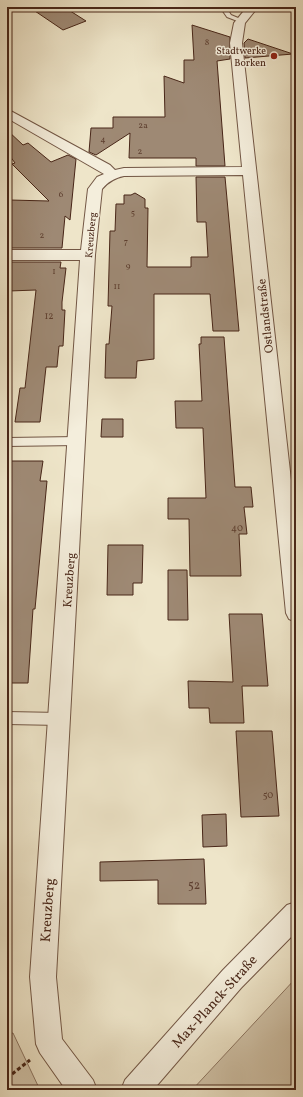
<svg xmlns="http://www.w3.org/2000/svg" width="303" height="1097" viewBox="0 0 303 1097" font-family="Vollkorn,serif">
<rect width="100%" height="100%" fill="#eee5c9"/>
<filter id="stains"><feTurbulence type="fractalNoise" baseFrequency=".005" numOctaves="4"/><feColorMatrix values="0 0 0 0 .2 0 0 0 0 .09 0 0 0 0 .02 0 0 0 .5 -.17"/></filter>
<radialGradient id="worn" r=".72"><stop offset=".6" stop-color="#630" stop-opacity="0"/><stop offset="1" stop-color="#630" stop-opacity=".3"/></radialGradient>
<!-- green -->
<g fill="#d2c5ab" stroke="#8d7662">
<path d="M296 978V1090H192Z"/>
<path d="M13 1033 40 1090H7V1034Z"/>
</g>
<!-- building -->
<g fill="#9e8974" stroke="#482618">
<path d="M29 7H64L86 21 63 30Z"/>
<path d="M192 25 230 37V59L217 61 225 166H196V158H129L130 133 96 155 89 152 91 128H113V117H165L164 76 184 83V60H194Z"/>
<path d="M248 39 293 54 245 58 244 43Z"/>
<path d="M7 130 23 145 28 143 51 162 68 155 76 159 70 220 65 216 62 248H7V209L10 200 49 201 12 164 15 163 7 152Z"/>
<path d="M196 177H225L239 331H213L210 294H154V359L137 361 136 378H105L106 344H109L112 306H108L110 231H115L116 204H124V195H131L135 193 145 199V208H148L147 267H191V257H208L206 222H197Z"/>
<path d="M7 262H61L60 268H66L62 302V310H65L63 346H59L57 367H46L40 422H15L20 388H25L36 290 9 291Z"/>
<path d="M201 337H224L235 487H251L253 507H244L247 534H239L241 576H190L189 519H168V498H206L203 428H176L175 401H202L199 344H201Z"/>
<path d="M102 419H123V437H101Z"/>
<path d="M11 461H43L40 481H47L35 609H33L28 683H7V494Z"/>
<path d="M108 545H143L142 583H133V595H107Z"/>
<path d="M168 570H187L188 620H168Z"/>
<path d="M229 614H262L268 686H242L244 723H210L209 708H189L188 681 233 682Z"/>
<path d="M236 731H272L279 816 241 817Z"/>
<path d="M226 814 227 846 203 847 202 815Z"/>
<path d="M204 859 206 904H158V880L100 881V862Z"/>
</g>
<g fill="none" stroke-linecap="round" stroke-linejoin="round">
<!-- service casing -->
<g stroke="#725644" stroke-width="2">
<g id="service">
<path d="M220 7H226L231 15 243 20 240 22 227 17Z"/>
<path d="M78 437 83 441 78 445 7 446V438Z"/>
<path d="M7 712 60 713 64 715 66 719 64 723 60 725 7 724Z"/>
</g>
</g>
<!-- minor casing -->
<g stroke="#725644" stroke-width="2">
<g id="minor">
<path d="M247 7H258L245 23 242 43 296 525V622L289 619 286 613 243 175 124 176C114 178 108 182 102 189L95 255 56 977 62 1039 93 1080 97 1090H66L40 1053 36 1044 30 977 80 260H7V250H81L88 189 97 177 104 174 7 118V109L110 165 115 170 124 168 242 167 230 43 234 23Z"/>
<path d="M296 902V932L241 988 153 1090H121L125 1080 223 970 287 905Z"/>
</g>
</g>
<!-- path -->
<path stroke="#482618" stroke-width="3" stroke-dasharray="4 2.5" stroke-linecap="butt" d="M7 1078 30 1060"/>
<!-- service -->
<use href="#service" fill="#f4eedc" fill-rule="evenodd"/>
<!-- minor -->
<use href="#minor" fill="#f4eedc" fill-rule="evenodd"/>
</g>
<!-- markers -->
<circle fill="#8f2418" stroke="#f4eedc" stroke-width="1.5" cx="274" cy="56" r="4"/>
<g text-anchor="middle" stroke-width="3" stroke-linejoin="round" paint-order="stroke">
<!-- far-number labels -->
<g font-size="9" fill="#5e3f2f">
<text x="207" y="45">8</text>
<text x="143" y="128">2a</text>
<text x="103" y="142">4</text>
<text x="140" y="154">2</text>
<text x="61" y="197">6</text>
<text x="133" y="215">5</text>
<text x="42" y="238">2</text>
<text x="126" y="244">7</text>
<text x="128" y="269">9</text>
<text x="54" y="274">1</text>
<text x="117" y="289">11</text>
</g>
<!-- far-poi labels -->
<g font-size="10" fill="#482618" stroke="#f4eedc" text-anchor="end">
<text x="266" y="54">Stadtwerke<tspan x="266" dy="12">Borken</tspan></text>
</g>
<!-- far-street labels -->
<g font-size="10" fill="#482618" stroke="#f4eedc">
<text transform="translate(90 235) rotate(-85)" y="4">Kreuzberg</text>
</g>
<!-- number labels -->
<g font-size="10" fill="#5e3f2f">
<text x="49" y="319">12</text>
<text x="237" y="531">40</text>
<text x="268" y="798">50</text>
</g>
<!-- street labels -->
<g font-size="12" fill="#482618" stroke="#f4eedc">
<text transform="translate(265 316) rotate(-96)" y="4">Ostlandstraße</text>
<text transform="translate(69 580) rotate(-86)" y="4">Kreuzberg</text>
</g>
<!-- near-number labels -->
<g font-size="12" fill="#5e3f2f">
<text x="194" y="889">52</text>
</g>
<!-- near-street labels -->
<g font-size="14" fill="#482618" stroke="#f4eedc">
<text transform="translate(47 910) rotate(-86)" y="5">Kreuzberg</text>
<text transform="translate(214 1001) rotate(-48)" y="5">Max-Planck-Straße</text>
</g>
</g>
<!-- margin -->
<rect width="303" height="1097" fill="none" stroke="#eee5c9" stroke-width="24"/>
<rect x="8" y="8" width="287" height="1081" fill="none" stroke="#482618" stroke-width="2"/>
<rect x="12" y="12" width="279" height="1073" fill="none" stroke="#482618"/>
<rect width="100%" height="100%" filter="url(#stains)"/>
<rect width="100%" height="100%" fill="url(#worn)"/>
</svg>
